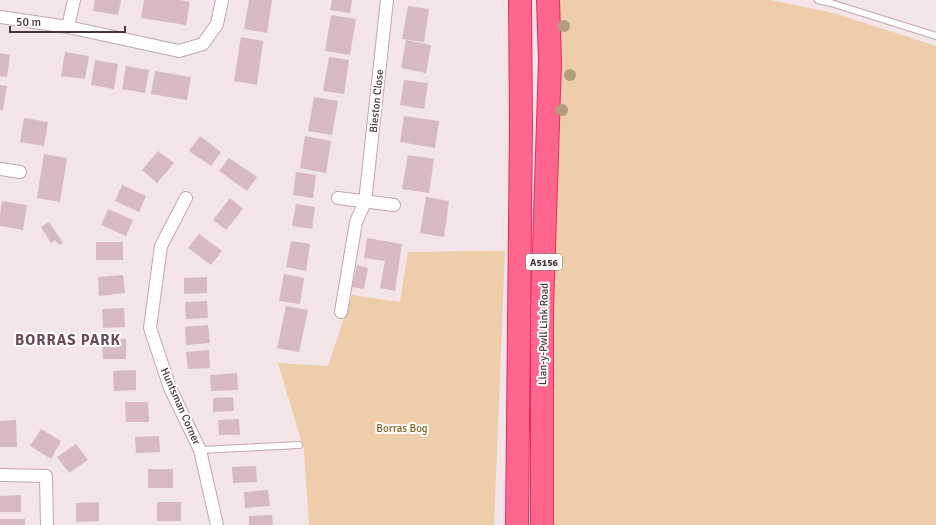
<svg xmlns="http://www.w3.org/2000/svg" width="936" height="525" viewBox="0 0 936 525" font-family="Signika,sans-serif">
<rect width="100%" height="100%" fill="#f4e5e9"/>
<!-- green -->
<g fill="#edcdaa">
<path d="M553 0H771L837 14 936 46V525H549Z"/>
<path d="M505 251 494 525H309L304 450 278 363 328 366 352 295 400 302 408 252Z"/>
</g>
<!-- building -->
<g fill="#d7bac3">
<path d="M95 0H121L118 15 93 11Z"/>
<path d="M144 0H180L190 2 186 25 141 18Z"/>
<path d="M249 0H272L267 33 244 29Z"/>
<path d="M332 0H352L350 13 330 10Z"/>
<path d="M408 6 429 9 424 42 402 39Z"/>
<path d="M331 15 356 19 350 55 325 51Z"/>
<path d="M241 37 263 41 257 85 234 81Z"/>
<path d="M406 40 431 45 426 73 401 68Z"/>
<path d="M65 52 89 56 85 79 61 76Z"/>
<path d="M0 53 10 55 7 77 0 76Z"/>
<path d="M329 57 349 60 344 94 323 91Z"/>
<path d="M95 60 118 64 114 89 91 85Z"/>
<path d="M126 66 149 70 145 93 122 89Z"/>
<path d="M155 71 191 77 187 100 151 94Z"/>
<path d="M404 80 428 83 424 109 400 105Z"/>
<path d="M0 85 7 86 3 110H0Z"/>
<path d="M314 97 338 101 332 135 308 131Z"/>
<path d="M404 116 439 121 435 148 400 142Z"/>
<path d="M24 118 48 122 44 146 20 142Z"/>
<path d="M200 136 221 152 211 166 189 151Z"/>
<path d="M305 136 331 141 326 173 300 168Z"/>
<path d="M158 151 174 163 157 183 142 170Z"/>
<path d="M44 154 67 158 60 202 37 198Z"/>
<path d="M408 155 434 159 429 193 402 189Z"/>
<path d="M229 158 257 177 247 191 219 171Z"/>
<path d="M296 172 316 175 313 198 293 195Z"/>
<path d="M122 185 146 196 139 212 115 201Z"/>
<path d="M426 197 449 201 444 237 420 233Z"/>
<path d="M230 198 243 209 226 230 213 220Z"/>
<path d="M2 201 27 205 23 230 0 226V214Z"/>
<path d="M296 204 315 207 312 229 292 226Z"/>
<path d="M108 209 133 220 126 236 101 225Z"/>
<path d="M49 222 63 243 59 245 55 240 51 243 41 227Z"/>
<path d="M199 234 222 251 211 265 188 248Z"/>
<path d="M367 238 402 244 395 291 380 288 385 261 364 258Z"/>
<path d="M291 241 310 244 306 271 286 267Z"/>
<rect x="96" y="242" width="27" height="18"/>
<path d="M357 265 368 268 364 289 352 287Z"/>
<path d="M284 274 304 278 300 304 279 301Z"/>
<path d="M123 275 125 293 99 296 98 277Z"/>
<path d="M207 277V293L184 294V278Z"/>
<path d="M207 301 208 318 186 319 185 302Z"/>
<path d="M286 306 308 310 299 352 277 348Z"/>
<path d="M124 308 125 327 103 328 102 309Z"/>
<path d="M208 325 210 343 186 345 185 327Z"/>
<path d="M102 339H126V359H103Z"/>
<path d="M209 350 210 368 188 369 186 352Z"/>
<path d="M136 370V390L114 391 113 371Z"/>
<path d="M237 373 238 390 211 391 210 375Z"/>
<path d="M233 397 234 411 213 412V398Z"/>
<path d="M125 402H148L149 422H126Z"/>
<path d="M239 419 240 435H219L218 420Z"/>
<path d="M16 420 17 447H0V421Z"/>
<path d="M41 429 61 441 51 459 30 446Z"/>
<path d="M159 436 160 452 136 453 135 437Z"/>
<path d="M76 444 88 460 69 473 57 457Z"/>
<path d="M256 466 257 482 233 483 232 467Z"/>
<rect x="148" y="469" width="25" height="19"/>
<path d="M268 490 270 506 245 508 244 492Z"/>
<path d="M21 495V512H0V496Z"/>
<path d="M99 502V521L76 522V503Z"/>
<rect x="157" y="502" width="24" height="19"/>
<path d="M272 515 273 525H249V516Z"/>
<rect x="0" y="519" width="25" height="6"/>
</g>
<g fill="none" stroke-linecap="round" stroke-linejoin="round">
<!-- lane casing -->
<g stroke="#c1a7ae" stroke-width="8">
<g id="lane">
<path d="M818 0 831 3 936 36"/>
<path d="M200 450 299 445"/>
</g>
</g>
<!-- street casing -->
<g stroke="#c1a7ae" stroke-width="14">
<g id="street">
<path d="M0 17 68 27 179 51 203 44 217 24 222 0"/>
<path d="M68 27 74 0"/>
<path d="M0 169 20 172"/>
<path d="M186 198 161 246 150 328 170 388 200 450 217 525"/>
<path d="M338 198 394 205"/>
<path d="M341 312 356 222 365 202 387 0"/>
<path d="M0 475 46 476 47 525"/>
</g>
</g>
<!-- highway casing -->
<g stroke="#ec2862" stroke-width="24">
<g id="highway">
<path d="M517 525 521 123 520 0"/>
<path d="M542 525V309L550 61 548 0"/>
</g>
</g>
<!-- lane -->
<use href="#lane" stroke="#fff" stroke-width="6"/>
<!-- street -->
<use href="#street" stroke="#fff" stroke-width="12"/>
<!-- highway -->
<use href="#highway" stroke="#ff668e" stroke-width="22"/>
</g>
<!-- trees -->
<g fill="#b49d7c">
<circle cx="564" cy="26" r="6"/>
<circle cx="570" cy="75" r="6"/>
<circle cx="562" cy="110" r="6"/>
</g>
<g text-anchor="middle" stroke-width="4" stroke-linejoin="round" paint-order="stroke">
<!-- shield labels -->
<rect fill="#fff" stroke="#7e7175" stroke-width="1" x="526" y="254" width="36" height="16" rx="3"/>
<g font-size="10" font-weight="bold" fill="#47343a">
<text x="544" y="266">A5156</text>
</g>
<!-- street labels -->
<g font-size="11" fill="#47343a" stroke="#fff">
<text transform="translate(376 101) rotate(-84)" y="4">Bieston Close</text>
<text transform="translate(543 334) rotate(-89)" y="4">Llan-y-Pwll Link Road</text>
<text transform="translate(181 406) rotate(66)" y="4">Huntsman Corner</text>
</g>
<!-- park labels -->
<g font-size="11" fill="#7f6222" stroke="#fff">
<text x="402" y="432">Borras Bog</text>
</g>
<!-- district labels -->
<g font-size="15" font-weight="bold" letter-spacing="1" fill="#6b4a55" stroke="#fff">
<text x="68" y="345">BORRAS PARK</text>
</g>
</g>
<!-- scale -->
<path d="M10 26v6h115v-6" fill="none" stroke="#47343a" stroke-width="2"/>
<text x="16" y="26" font-size="12" fill="#47343a" stroke="#ffffff" stroke-width="3" paint-order="stroke">50 m</text>
</svg>
